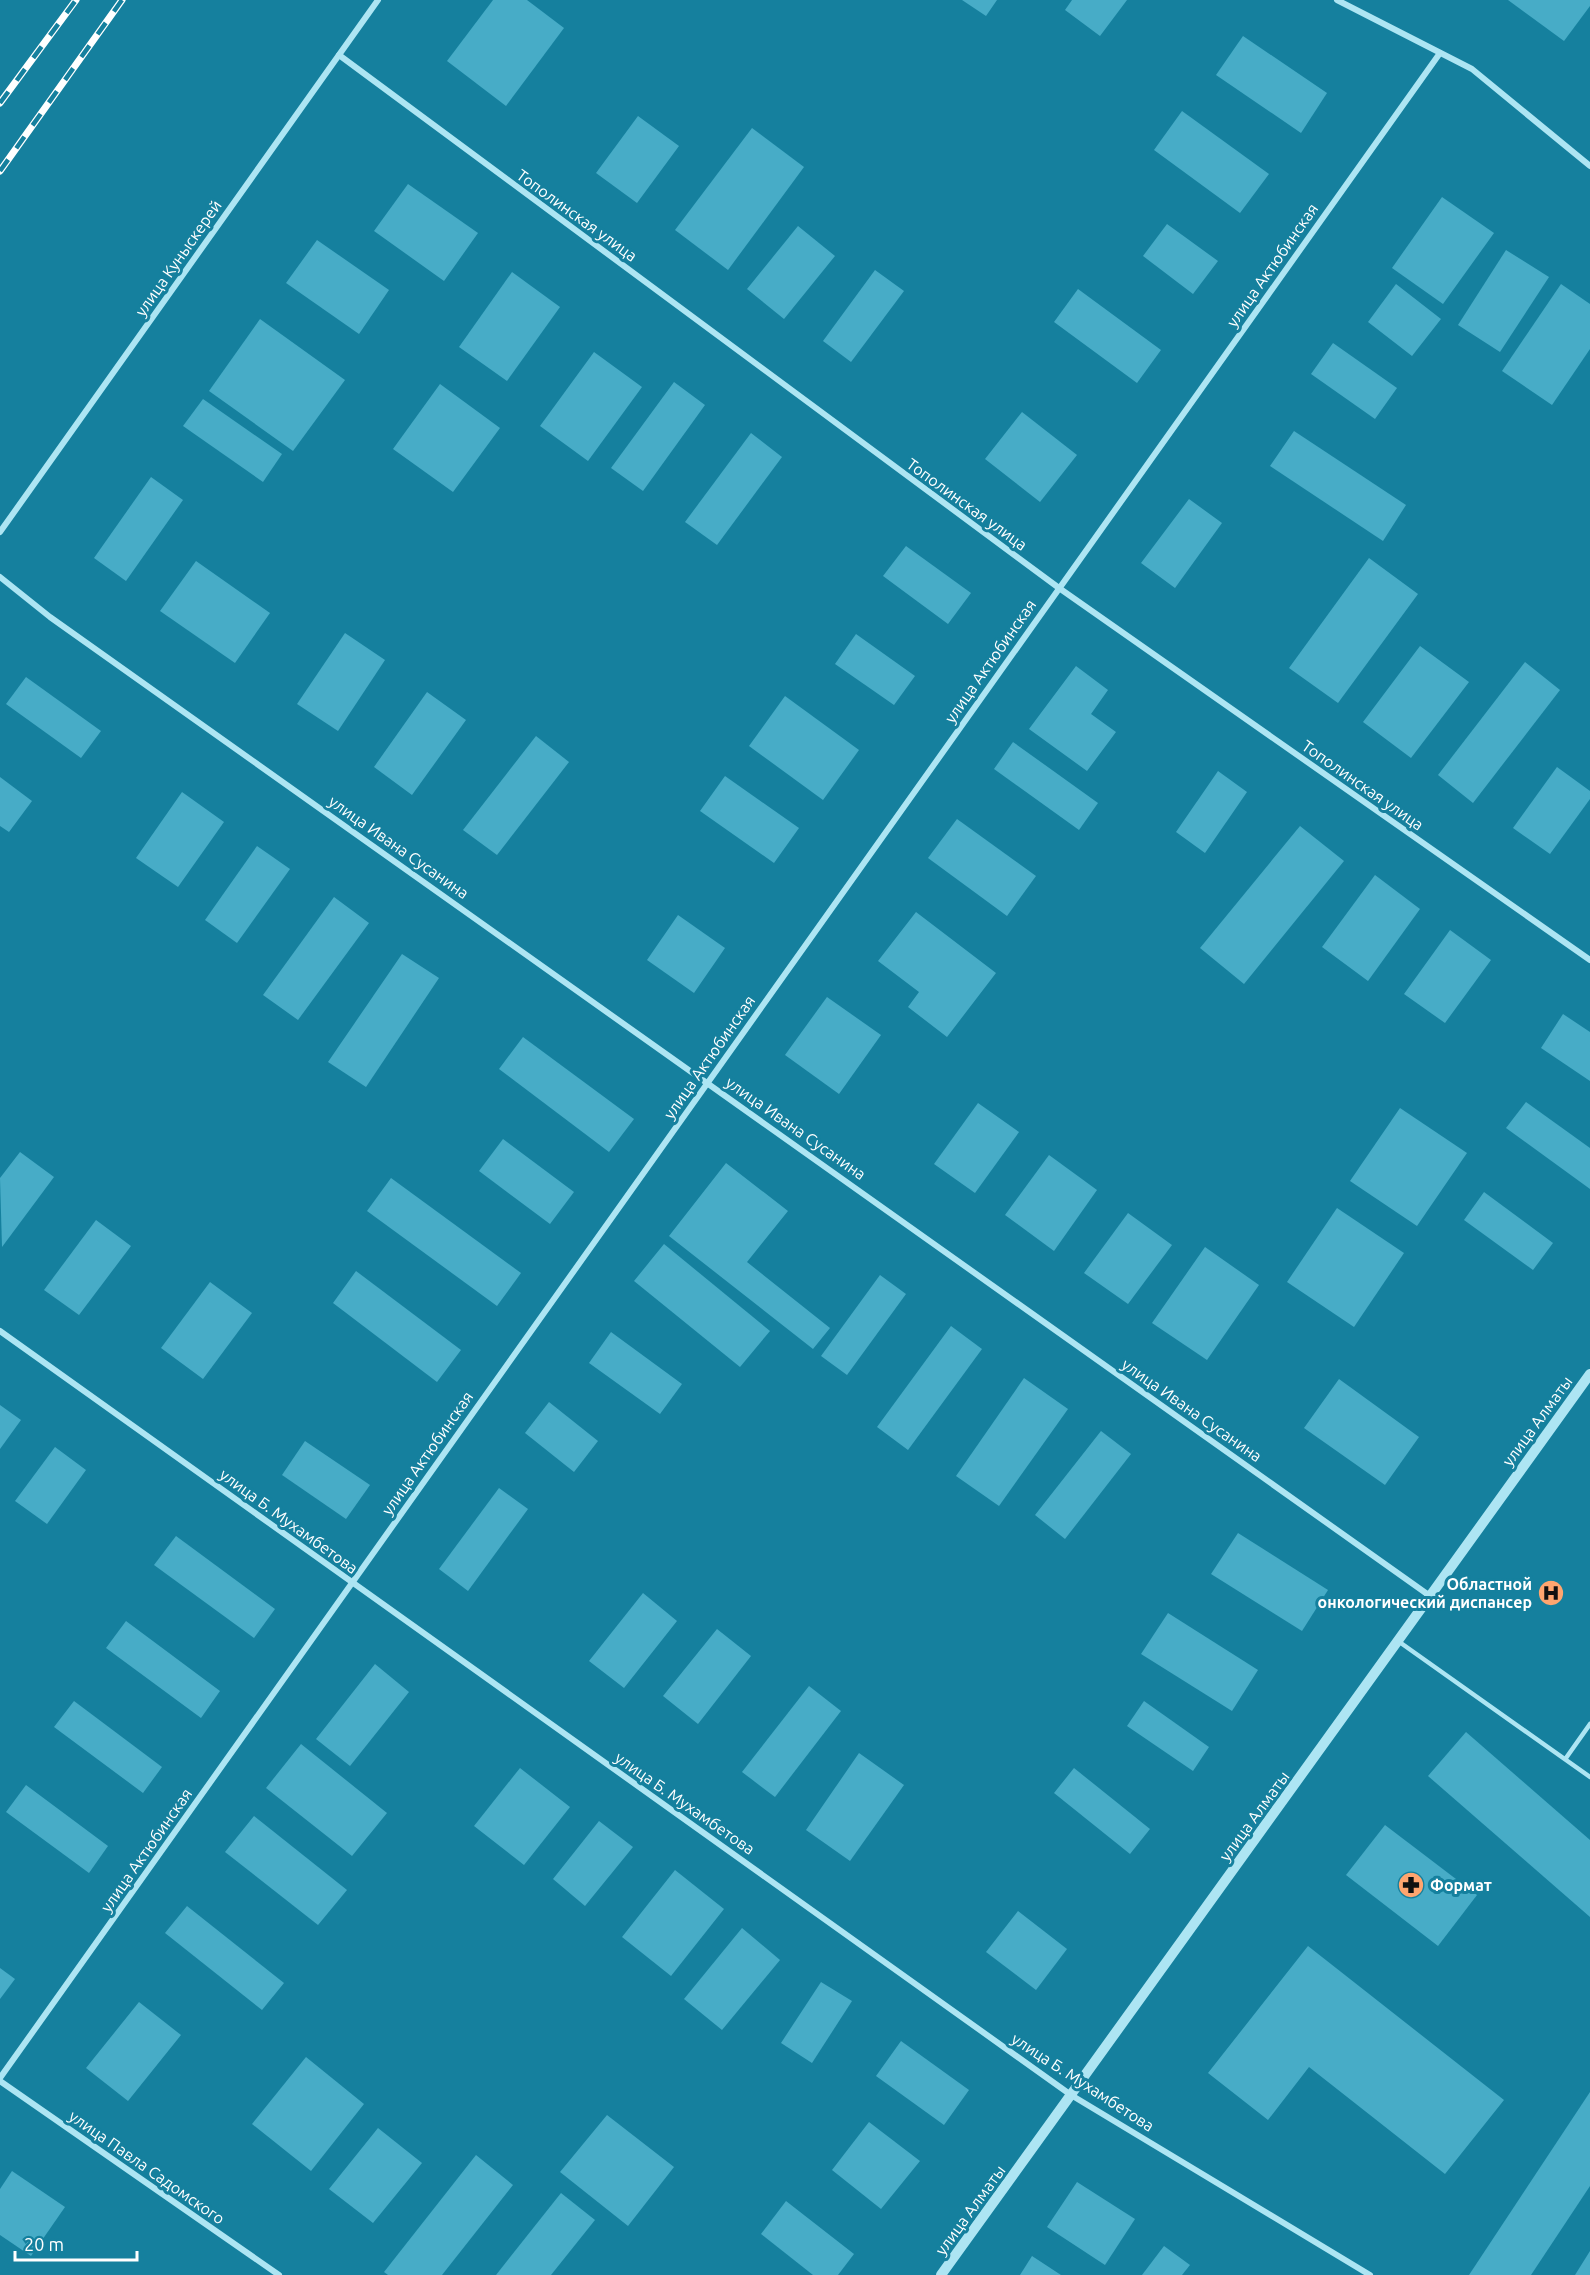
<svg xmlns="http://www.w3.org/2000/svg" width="1590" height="2275" viewBox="0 0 1590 2275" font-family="Ubuntu,sans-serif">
<rect width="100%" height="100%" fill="#15809e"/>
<!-- building -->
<g fill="#47acc7">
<path d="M493 0H527L564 28 506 106 447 61Z"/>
<path d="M962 0H997L986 16Z"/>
<path d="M1072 0H1127L1100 36 1065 10Z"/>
<path d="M1508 0H1590V6L1564 41Z"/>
<path d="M1243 36 1327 93 1301 133 1216 75Z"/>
<path d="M1182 111 1269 174 1240 213 1154 150Z"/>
<path d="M638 116 679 146 637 203 596 173Z"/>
<path d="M752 128 804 167 728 270 675 230Z"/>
<path d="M408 184 478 233 444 281 374 231Z"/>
<path d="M1442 197 1494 233 1443 304 1392 268Z"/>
<path d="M1167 224 1218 261 1193 294 1143 256Z"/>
<path d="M798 226 835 256 784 319 747 289Z"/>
<path d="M317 240 389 290 359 334 286 283Z"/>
<path d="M1506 250 1549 277 1500 352 1458 325Z"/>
<path d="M875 270 904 291 851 362 823 341Z"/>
<path d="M512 272 560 307 507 381 459 347Z"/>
<path d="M1396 284 1441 319 1412 356 1368 322Z"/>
<path d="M1561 284 1590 304V349L1552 405 1502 371Z"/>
<path d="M1078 289 1161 350 1137 383 1054 322Z"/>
<path d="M260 319 345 380 293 451 209 391Z"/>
<path d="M1333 343 1397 388 1375 419 1311 374Z"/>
<path d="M594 352 642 387 588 461 540 426Z"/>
<path d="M674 382 705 405 643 491 611 468Z"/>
<path d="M440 384 500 428 453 492 393 449Z"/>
<path d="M203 399 282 454 263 482 183 426Z"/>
<path d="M1022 412 1077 455 1040 502 985 459Z"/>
<path d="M1294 431 1406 505 1383 541 1270 466Z"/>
<path d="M751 433 782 457 717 545 685 522Z"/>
<path d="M151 477 183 500 126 581 94 558Z"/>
<path d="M1189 499 1222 523 1175 588 1141 563Z"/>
<path d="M906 546 971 593 948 624 883 576Z"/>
<path d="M1369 558 1418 594 1338 703 1289 668Z"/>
<path d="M196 561 270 613 235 663 160 611Z"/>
<path d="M345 633 385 660 338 731 297 704Z"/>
<path d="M856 634 915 676 894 705 835 664Z"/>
<path d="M1420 646 1469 682 1411 758 1363 722Z"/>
<path d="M1525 662 1560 690 1473 803 1438 775Z"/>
<path d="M1076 666 1108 690 1091 714 1116 732 1087 771 1029 729Z"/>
<path d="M26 677 101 731 81 758 6 704Z"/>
<path d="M427 692 466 720 412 795 374 767Z"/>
<path d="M785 696 859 750 823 800 749 746Z"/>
<path d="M536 736 569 762 497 855 463 830Z"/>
<path d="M1013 742 1098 803 1079 830 994 769Z"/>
<path d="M1557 767 1590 791V799L1550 854 1513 828Z"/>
<path d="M1218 771 1247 792 1205 853 1176 832Z"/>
<path d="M725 776 799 828 774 863 700 811Z"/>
<path d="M0 777 32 801 9 832 0 826Z"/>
<path d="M182 792 224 822 178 887 136 858Z"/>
<path d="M957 819 1036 876 1007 916 928 858Z"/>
<path d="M1300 826 1344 861 1244 984 1200 948Z"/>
<path d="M257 846 290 869 237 943 205 920Z"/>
<path d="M1375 875 1420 909 1368 981 1322 947Z"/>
<path d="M334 897 369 923 298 1020 263 995Z"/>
<path d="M916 912 996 973 947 1037 908 1007 919 992 878 961Z"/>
<path d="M678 915 725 948 694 993 647 960Z"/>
<path d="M1450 930 1491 960 1445 1023 1404 994Z"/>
<path d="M402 954 439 978 366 1087 328 1062Z"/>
<path d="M827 997 881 1035 839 1094 785 1055Z"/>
<path d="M1563 1014 1590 1032V1081L1541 1048Z"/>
<path d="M523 1037 634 1119 609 1152 499 1069Z"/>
<path d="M1526 1102 1590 1148V1189L1506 1128Z"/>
<path d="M978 1103 1019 1132 975 1193 934 1164Z"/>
<path d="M1400 1108 1467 1153 1417 1226 1350 1181Z"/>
<path d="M503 1139 574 1192 550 1224 479 1171Z"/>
<path d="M20 1152 54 1177 2 1247 0 1178Z"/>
<path d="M1049 1155 1097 1190 1054 1251 1005 1215Z"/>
<path d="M726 1163 788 1211 747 1262 830 1328 813 1349 669 1236Z"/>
<path d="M391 1178 521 1273 497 1306 367 1211Z"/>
<path d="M1484 1192 1553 1243 1533 1270 1464 1220Z"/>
<path d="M1337 1208 1404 1253 1354 1327 1287 1282Z"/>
<path d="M1128 1213 1172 1245 1128 1304 1084 1273Z"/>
<path d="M96 1220 131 1246 79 1315 44 1290Z"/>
<path d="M664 1244 770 1331 740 1367 634 1281Z"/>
<path d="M1205 1247 1259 1285 1207 1360 1152 1323Z"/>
<path d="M356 1271 461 1350 437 1382 333 1303Z"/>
<path d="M880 1275 906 1294 847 1375 821 1356Z"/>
<path d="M210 1282 252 1313 203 1379 161 1348Z"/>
<path d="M951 1326 982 1349 908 1450 877 1427Z"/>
<path d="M611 1332 682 1384 660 1414 589 1363Z"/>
<path d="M1024 1378 1068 1409 999 1506 956 1476Z"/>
<path d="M1339 1379 1419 1437 1385 1485 1304 1428Z"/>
<path d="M549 1402 598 1441 574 1472 525 1433Z"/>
<path d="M0 1405 21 1420 0 1449Z"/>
<path d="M1101 1431 1131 1454 1065 1539 1035 1515Z"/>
<path d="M305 1441 370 1485 346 1519 282 1475Z"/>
<path d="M55 1447 86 1470 47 1524 15 1501Z"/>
<path d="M499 1488 528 1509 468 1591 439 1569Z"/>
<path d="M1238 1533 1328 1590 1302 1631 1211 1574Z"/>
<path d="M176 1536 275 1609 254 1638 154 1565Z"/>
<path d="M643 1593 677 1621 624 1688 589 1661Z"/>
<path d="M1168 1613 1258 1670 1232 1711 1141 1654Z"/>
<path d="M126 1621 220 1691 201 1718 106 1648Z"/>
<path d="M717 1629 751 1656 698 1724 663 1696Z"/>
<path d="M375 1664 409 1692 350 1766 316 1739Z"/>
<path d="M809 1686 841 1711 775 1797 742 1772Z"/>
<path d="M74 1701 162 1767 143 1793 54 1727Z"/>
<path d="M1144 1701 1209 1747 1193 1771 1127 1726Z"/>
<path d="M1466 1732 1590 1840V1917L1428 1776Z"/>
<path d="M301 1744 387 1813 352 1856 266 1788Z"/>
<path d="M859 1753 904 1785 850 1861 806 1830Z"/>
<path d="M520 1768 570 1807 524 1865 474 1826Z"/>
<path d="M1074 1768 1150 1829 1130 1854 1054 1793Z"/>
<path d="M26 1785 108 1846 89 1873 6 1812Z"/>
<path d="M254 1816 347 1890 318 1925 225 1852Z"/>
<path d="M599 1821 633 1847 585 1906 553 1879Z"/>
<path d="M1385 1825 1477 1895 1438 1946 1346 1875Z"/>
<path d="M675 1870 724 1909 671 1976 622 1937Z"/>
<path d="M187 1906 284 1983 262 2010 165 1933Z"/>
<path d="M1018 1911 1067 1949 1036 1990 986 1952Z"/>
<path d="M742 1928 780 1960 722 2030 684 1999Z"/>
<path d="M1308 1946 1504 2100 1445 2174 1309 2067 1268 2120 1208 2073Z"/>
<path d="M0 1968 15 1979 0 1999Z"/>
<path d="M821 1982 852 2001 812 2063 781 2043Z"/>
<path d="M139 2002 181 2035 128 2101 86 2068Z"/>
<path d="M901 2041 969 2090 944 2125 876 2076Z"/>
<path d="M306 2057 364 2104 311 2171 252 2124Z"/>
<path d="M1590 2092V2186L1531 2275H1469Z"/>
<path d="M607 2115 674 2167 628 2226 560 2172Z"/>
<path d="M869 2122 920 2161 881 2209 832 2170Z"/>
<path d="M378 2128 422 2163 373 2223 329 2189Z"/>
<path d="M476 2155 513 2185 442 2275H388L384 2272Z"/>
<path d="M12 2171 65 2207 31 2256 0 2235V2189Z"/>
<path d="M1077 2182 1135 2219 1105 2265 1047 2227Z"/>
<path d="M561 2193 595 2220 551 2275H496Z"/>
<path d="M786 2201 854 2254 838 2275H813L761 2234Z"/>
<path d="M1164 2246 1190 2265 1182 2275H1142Z"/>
<path d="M1590 2251V2275H1575Z"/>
<path d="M1032 2256 1061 2275H1020Z"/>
</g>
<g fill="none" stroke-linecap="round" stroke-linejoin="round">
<!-- service -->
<g stroke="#ade5f3" stroke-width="4.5">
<path d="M1398 1641 1590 1777"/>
<path d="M1566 1758 1590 1724"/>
</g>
<!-- minor -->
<g stroke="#ade5f3" stroke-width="6">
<path d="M1337 0 1472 69 1590 166"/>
<path d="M339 55 1059 588 1590 960"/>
<path d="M0 532 378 0"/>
<path d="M0 577 50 617 1430 1596"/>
<path d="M0 1331 1071 2095 1370 2275"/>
<path d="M0 2078 1440 53"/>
<path d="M0 2081 279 2275"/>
</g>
<!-- tertiary -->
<path stroke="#ade5f3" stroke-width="10" d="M941 2275 1590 1374"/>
<!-- rail casing -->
<g stroke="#fff" stroke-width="7">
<g id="rail">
<path d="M0 103 76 0"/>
<path d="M0 171 122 0"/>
</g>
</g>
<!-- rail -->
<use href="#rail" stroke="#15809e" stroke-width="4.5" stroke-dasharray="14" stroke-linecap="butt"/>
</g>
<!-- icons -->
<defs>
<g id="hospital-disc" transform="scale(1.35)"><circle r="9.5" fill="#ffa56f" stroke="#15809e"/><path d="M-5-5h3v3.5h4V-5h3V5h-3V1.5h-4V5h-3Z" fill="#111"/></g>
<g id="pharmacy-disc" transform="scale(1.35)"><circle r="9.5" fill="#ffa56f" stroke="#15809e"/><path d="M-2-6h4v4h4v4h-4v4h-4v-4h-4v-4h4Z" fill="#111"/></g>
</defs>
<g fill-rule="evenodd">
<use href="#hospital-disc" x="1551" y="1593"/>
<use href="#pharmacy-disc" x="1411" y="1885"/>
</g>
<g text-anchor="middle" stroke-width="6" stroke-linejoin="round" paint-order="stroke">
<!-- street labels -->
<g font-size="16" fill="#fff" stroke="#15809e">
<text transform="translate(577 215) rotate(36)" y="6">Тополинская улица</text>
<text transform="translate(178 258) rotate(-55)" y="6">улица Куныскерей</text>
<text transform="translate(1272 265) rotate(-55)" y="6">улица Актюбинская</text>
<text transform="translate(967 504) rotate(36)" y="6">Тополинская улица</text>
<text transform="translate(990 661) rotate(-55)" y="6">улица Актюбинская</text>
<text transform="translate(1363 785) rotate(35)" y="6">Тополинская улица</text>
<text transform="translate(399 847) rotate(35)" y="6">улица Ивана Сусанина</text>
<text transform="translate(709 1057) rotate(-55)" y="6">улица Актюбинская</text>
<text transform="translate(796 1128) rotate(35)" y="6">улица Ивана Сусанина</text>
<text transform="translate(1192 1410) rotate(35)" y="6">улица Ивана Сусанина</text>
<text transform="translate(1537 1421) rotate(-54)" y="6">улица Алматы</text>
<text transform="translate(427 1453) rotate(-55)" y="6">улица Актюбинская</text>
<text transform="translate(289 1521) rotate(36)" y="6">улица Б. Мухамбетова</text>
<text transform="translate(685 1803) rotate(35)" y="6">улица Б. Мухамбетова</text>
<text transform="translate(1254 1816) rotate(-54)" y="6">улица Алматы</text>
<text transform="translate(146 1850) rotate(-55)" y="6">улица Актюбинская</text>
<text transform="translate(1083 2082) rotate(33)" y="6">улица Б. Мухамбетова</text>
<text transform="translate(147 2167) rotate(35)" y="6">улица Павла Садомского</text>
<text transform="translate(970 2210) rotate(-54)" y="6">улица Алматы</text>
</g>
<!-- poi labels -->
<g font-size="16" font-weight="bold" fill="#fff" stroke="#15809e" text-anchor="end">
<text x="1532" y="1590">Областной<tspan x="1532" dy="18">онкологический диспансер</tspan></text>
<text x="1430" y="1891" text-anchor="start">Формат</text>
</g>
</g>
<!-- scale -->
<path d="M15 2251v9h122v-9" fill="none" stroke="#ffffff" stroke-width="3"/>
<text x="24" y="2251" font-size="18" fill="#ffffff" stroke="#15809e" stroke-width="4.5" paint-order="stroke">20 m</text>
</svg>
